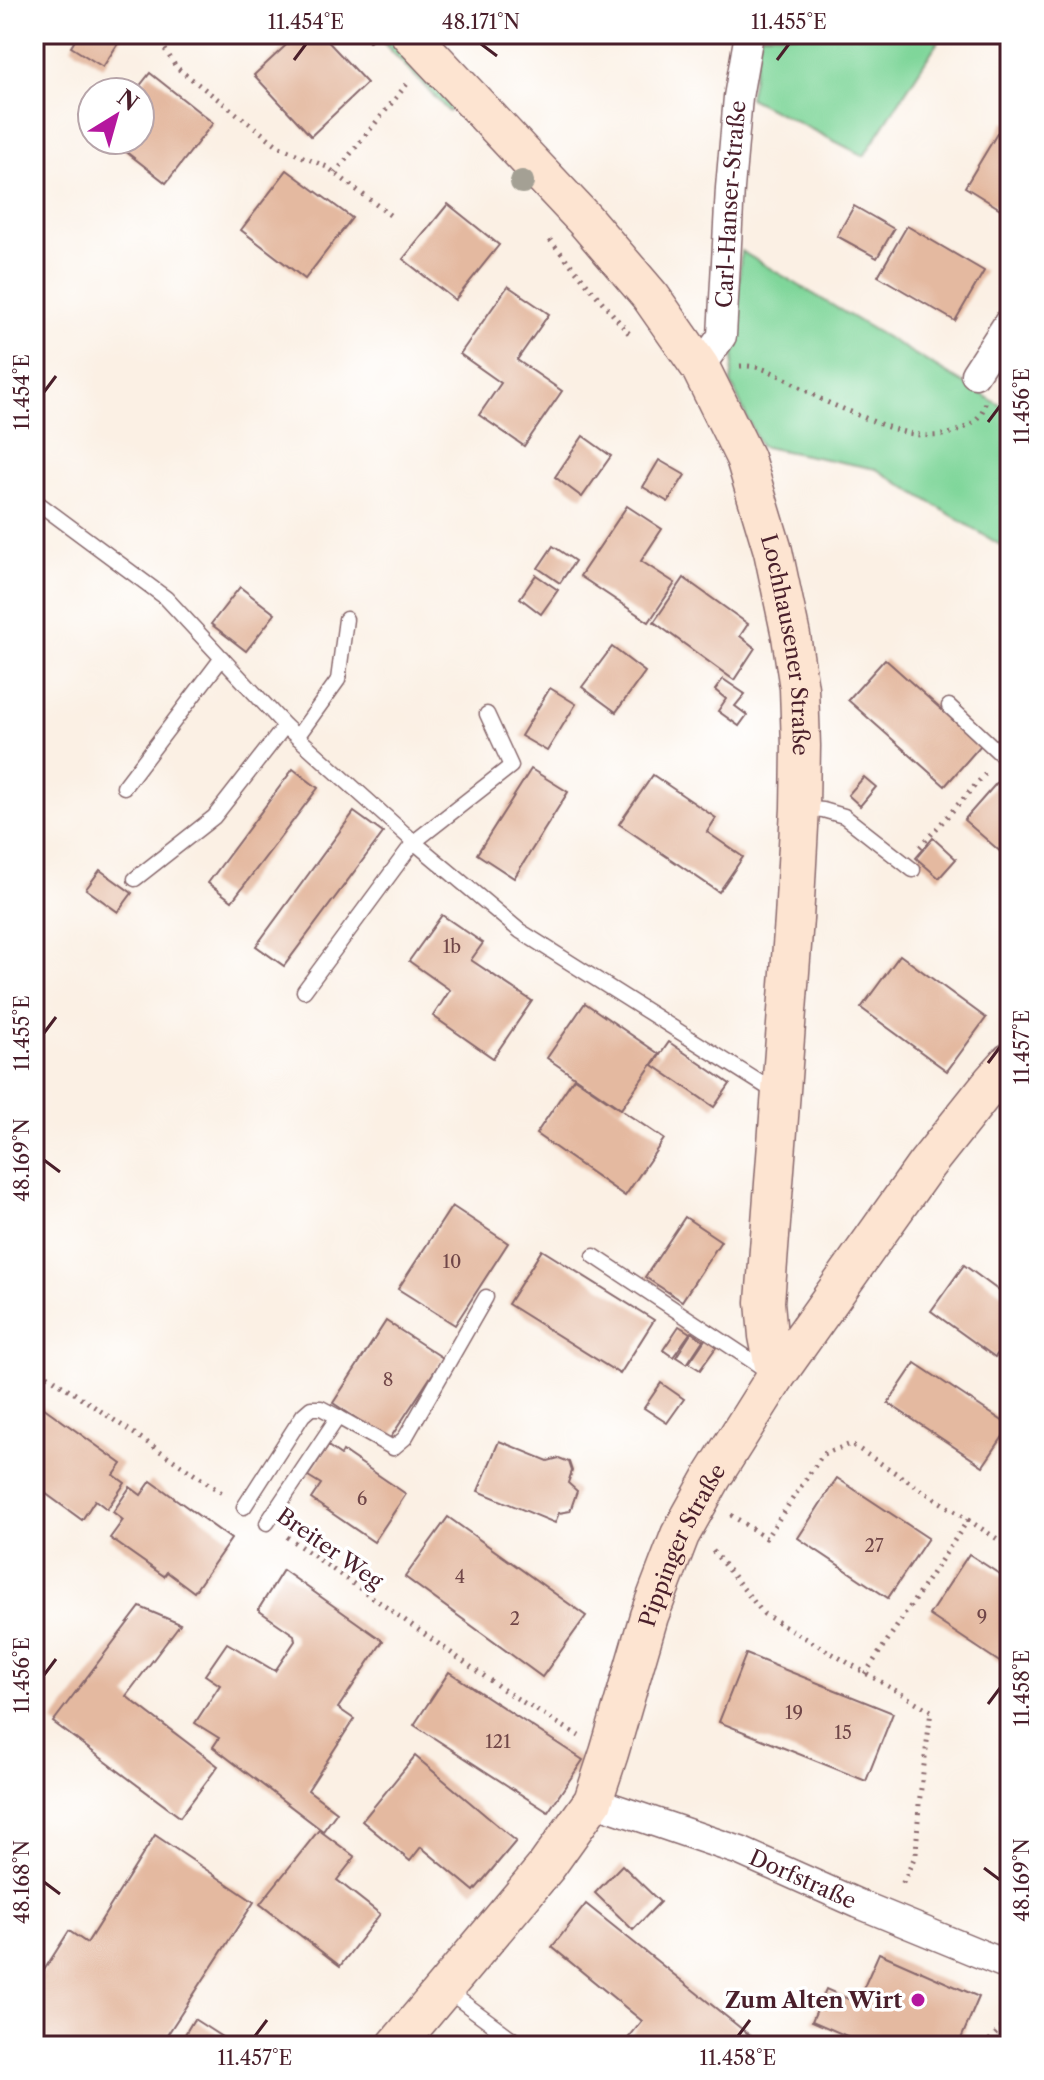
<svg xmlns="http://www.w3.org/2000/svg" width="1044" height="2080" viewBox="0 0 1044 2080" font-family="'Libre Caslon Text',serif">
<rect width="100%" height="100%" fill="#fff"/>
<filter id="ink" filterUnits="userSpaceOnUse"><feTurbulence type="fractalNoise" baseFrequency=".0125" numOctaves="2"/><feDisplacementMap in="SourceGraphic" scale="16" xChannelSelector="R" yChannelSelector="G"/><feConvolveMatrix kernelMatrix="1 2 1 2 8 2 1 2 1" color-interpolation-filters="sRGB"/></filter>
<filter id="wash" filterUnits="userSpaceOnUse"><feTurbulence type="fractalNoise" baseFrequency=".006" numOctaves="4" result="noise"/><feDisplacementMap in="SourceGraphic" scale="32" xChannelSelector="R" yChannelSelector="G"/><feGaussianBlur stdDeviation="1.8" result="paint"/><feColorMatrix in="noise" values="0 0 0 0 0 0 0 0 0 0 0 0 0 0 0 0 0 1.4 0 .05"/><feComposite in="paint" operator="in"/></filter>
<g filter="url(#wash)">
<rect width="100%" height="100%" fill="#fbf0e4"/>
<!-- green -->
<g fill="#7fd69a" stroke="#647a62" stroke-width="2">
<path d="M375 34H393L457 101 449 112Z"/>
<path d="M761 34H943L864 156 749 98Z"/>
<path d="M741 251 1010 411V551L876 469 760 446 731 383 736 336Z"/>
</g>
<g id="blocks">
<!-- building -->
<g fill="#e4b9a0">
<path d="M79 34H124L103 67 71 47Z"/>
<path d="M298 34H321L367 83 311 136 254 75Z"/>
<path d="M150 73 213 123 166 183 111 140H140V92H135Z"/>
<path d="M1004 122 1010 125V215L965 187Z"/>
<path d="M287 170 352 218 305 279 241 230Z"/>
<path d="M448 204 499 245 455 300 403 259Z"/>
<path d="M854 206 894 229 877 258 837 236Z"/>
<path d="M907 226 984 271 955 321 878 276Z"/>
<path d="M508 286 549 314 517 360 562 391 524 446 479 415 501 383 460 354Z"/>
<path d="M583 436 611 456 582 497 555 477Z"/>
<path d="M659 460 685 475 668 502 643 487Z"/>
<path d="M627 506 662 529 641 561 675 583 649 622 580 576Z"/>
<path d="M553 546 575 561 560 583 538 568Z"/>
<path d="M536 575 558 590 541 614 520 598Z"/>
<path d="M684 578 748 624 740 636 755 648 734 680 654 622Z"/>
<path d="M240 587 275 614 246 651 211 624Z"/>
<path d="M612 647 645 672 616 712 582 687Z"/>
<path d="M885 659 981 745 945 786 848 700Z"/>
<path d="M723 679 745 694 735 706 747 715 739 726 718 711 726 699 715 690Z"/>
<path d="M550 688 576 704 547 751 521 736Z"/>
<path d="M293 769 318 788 232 901 208 883Z"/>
<path d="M531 769 568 792 514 878 477 854Z"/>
<path d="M653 775 716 818 707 832 743 857 719 892 619 824Z"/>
<path d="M864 777 876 787 860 806 848 795Z"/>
<path d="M1001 778 1010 786V860L964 820Z"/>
<path d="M354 812 383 833 284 966 256 946Z"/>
<path d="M933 838 956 859 939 878 916 858Z"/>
<path d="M100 870 132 893 118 912 86 889Z"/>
<path d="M442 915 483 943 471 960 532 1001 493 1058 433 1016 450 990 409 961Z"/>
<path d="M900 955 986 1018 947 1071 861 1008Z"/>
<path d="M585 1003 659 1054 621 1109 547 1058Z"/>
<path d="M669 1042 730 1084 714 1107 653 1065Z"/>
<path d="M574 1078 664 1139 625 1196 536 1134Z"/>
<path d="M452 1206 508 1243 455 1325 398 1289Z"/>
<path d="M685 1217 721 1241 682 1301 645 1277Z"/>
<path d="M542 1250 654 1320 620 1374 508 1304Z"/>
<path d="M964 1265 1010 1299V1337L995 1357 931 1311Z"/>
<path d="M386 1321 443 1358 389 1440 333 1403Z"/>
<path d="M679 1326 690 1333 673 1357 663 1350Z"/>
<path d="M692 1332 703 1340 687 1364 676 1357Z"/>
<path d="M706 1338 717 1346 700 1370 689 1363Z"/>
<path d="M915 1363 1010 1426 983 1466 888 1403Z"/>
<path d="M661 1383 684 1399 667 1423 644 1408Z"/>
<path d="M40 1405 122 1464 114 1475 125 1483 107 1509 95 1500 82 1520 34 1485V1414Z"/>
<path d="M499 1441 548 1461 559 1458 569 1462 572 1471 568 1483 577 1491 570 1511 559 1513 555 1523 478 1491Z"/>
<path d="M328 1446 341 1455 343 1451 406 1494 374 1542 311 1499 321 1484 308 1476Z"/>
<path d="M837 1478 928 1538 888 1598 798 1538Z"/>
<path d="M151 1481 231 1539 194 1592 167 1572 164 1576 110 1538 123 1520 113 1512 130 1487 141 1495Z"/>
<path d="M448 1517 586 1616 542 1677 405 1577Z"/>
<path d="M969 1554 1010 1581V1669L929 1615Z"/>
<path d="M283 1570 383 1641 338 1708 354 1719 308 1790 337 1812 323 1831 213 1747 219 1738 195 1723 220 1685 205 1675 227 1643 275 1671 295 1641 294 1635 258 1610Z"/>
<path d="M140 1607 180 1624 126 1696 218 1766 180 1817 53 1722Z"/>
<path d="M746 1654 893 1713 866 1781 719 1722Z"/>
<path d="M449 1672 583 1760 548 1812 414 1725Z"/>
<path d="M415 1756 516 1841 474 1891 421 1847 410 1861 362 1821Z"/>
<path d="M319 1830 355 1857 337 1880 380 1914 340 1966 260 1904Z"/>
<path d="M155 1835 254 1902 160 2046H36L34 2045V1986L69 1931 87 1943Z"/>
<path d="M622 1865 660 1902 633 1930 595 1893Z"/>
<path d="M586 1904 738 2026 763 2046H622L642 2021 552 1947Z"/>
<path d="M879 1953 979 1997 958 2046H870L812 2021 826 1989 857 2003Z"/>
<path d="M194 2019 225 2039 220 2046H178Z"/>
</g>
</g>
</g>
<g filter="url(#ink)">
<use href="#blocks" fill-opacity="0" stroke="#88686c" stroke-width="2"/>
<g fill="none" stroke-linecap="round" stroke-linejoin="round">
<!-- lane casing -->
<g stroke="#88686c" stroke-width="17">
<g id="lane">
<path d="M34 500 166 598 285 726 414 842 520 931 778 1094"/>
<path d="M949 706 1010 763"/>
<path d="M297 737 338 680 346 619"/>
<path d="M124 787 222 658"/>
<path d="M800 808 823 810 844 816 913 870"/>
<path d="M135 879 214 817 285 726"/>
<path d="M304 991 414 842 511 766 487 714"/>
<path d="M594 1256 769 1372"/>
<path d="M244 1507 303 1415 311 1408H321L338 1417"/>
<path d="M267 1523 338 1417 393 1448 405 1438 486 1297"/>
<path d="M445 1989 522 2046"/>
</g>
</g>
<!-- street casing -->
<g stroke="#88686c" stroke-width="31">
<g id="street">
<path id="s1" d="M700 367 722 336 730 188 738 97 749 34"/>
<path d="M975 374 1010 320"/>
<path id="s2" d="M593 1801 740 1851 859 1904 1010 1966"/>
</g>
</g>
<!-- secondary casing -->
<g stroke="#88686c" stroke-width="41">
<g id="secondary">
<path id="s3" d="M410 34 585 220 651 297 700 367 745 458 773 551 791 636 799 688 801 746 800 808 794 919 765 1302 768 1336 776 1376"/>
<path id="s4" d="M396 2046 546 1867 593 1801 609 1753 649 1616 680 1535 713 1476 776 1376 926 1165 992 1082 1010 1062"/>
</g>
</g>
<!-- path -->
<g stroke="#88686c" stroke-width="5" stroke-dasharray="2 6" stroke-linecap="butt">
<path d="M163 34V46L176 67 280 147 327 167 391 216"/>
<path d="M364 34 374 45"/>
<path d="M335 173 407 84"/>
<path d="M550 240 631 336"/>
<path d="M740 366C768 364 795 385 819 398 831 405 845 409 858 415 891 429 930 446 964 428 975 422 985 413 985 400"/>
<path d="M920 847 988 771"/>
<path d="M34 1366 225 1495"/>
<path d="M731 1515 766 1538 823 1454 851 1444 968 1520 865 1674"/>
<path d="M968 1520 1010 1547"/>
<path d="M287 1537 508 1693 579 1736"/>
<path d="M713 1551 764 1614 931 1711 919 1804 916 1854 901 1887"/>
<path d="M984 2046 1006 2023 1010 2022"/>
</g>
<!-- lane -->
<use href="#lane" stroke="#fff" stroke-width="14"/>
<!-- street -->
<use href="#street" stroke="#fff" stroke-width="28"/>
<!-- secondary -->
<use href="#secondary" stroke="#fde4d1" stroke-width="38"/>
</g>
<!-- trees -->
<circle fill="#a4a094" cx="522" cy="182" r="12"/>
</g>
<!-- ticks -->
<path fill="none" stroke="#4a1f2b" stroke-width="3" d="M481 44 497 56M294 60 306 44M777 60 789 44M44 392 56 376M988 422 1000 406M44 1033 56 1017M988 1063 1000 1047M44 1160 60 1172M44 1675 56 1659M988 1704 1000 1688M984 1868 1000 1880M44 1882 60 1894M255 2036 267 2020M738 2036 750 2020"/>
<!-- markers -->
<circle fill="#b5179e" stroke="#fff" stroke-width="3" cx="918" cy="2000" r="8"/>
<g text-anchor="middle" stroke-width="7" stroke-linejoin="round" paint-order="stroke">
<!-- number labels -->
<g font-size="18" fill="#704648">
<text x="452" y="953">1b</text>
<text x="452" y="1268">10</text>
<text x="388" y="1386">8</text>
<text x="362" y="1505">6</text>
<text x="874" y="1552">27</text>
<text x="460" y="1583">4</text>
<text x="982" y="1623">9</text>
<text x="515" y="1625">2</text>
<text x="794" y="1719">19</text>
<text x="843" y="1739">15</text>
<text x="498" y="1748">121</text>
</g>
<!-- street labels -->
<g font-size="22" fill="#4a1f2b" stroke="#fff">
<text dy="8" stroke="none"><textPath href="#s1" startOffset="170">Carl-Hanser-Straße</textPath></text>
<text dy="8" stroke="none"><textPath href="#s3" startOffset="736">Lochhausener Straße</textPath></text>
<text dy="8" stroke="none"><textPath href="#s4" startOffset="586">Pippinger Straße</textPath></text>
<text transform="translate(330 1548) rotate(35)" y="8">Breiter Weg</text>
<text dy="8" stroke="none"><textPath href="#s2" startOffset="224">Dorfstraße</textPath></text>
</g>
<!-- poi labels -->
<g font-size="22" font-weight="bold" fill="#4a1f2b" stroke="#fff" text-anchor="end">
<text x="902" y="2008">Zum Alten Wirt</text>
</g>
</g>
<!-- margin -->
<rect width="1044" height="2080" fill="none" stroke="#fff" stroke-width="88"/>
<!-- north arrow -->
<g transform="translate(116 116) rotate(37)"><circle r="38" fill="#ffffff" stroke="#b7a5aa" stroke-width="2"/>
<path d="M0-6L14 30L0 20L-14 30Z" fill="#b5179e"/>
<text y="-12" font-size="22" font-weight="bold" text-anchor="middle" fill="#4a1f2b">N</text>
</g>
<rect x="44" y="44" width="956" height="1992" fill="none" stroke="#4a1f2b" stroke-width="3"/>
<g font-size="20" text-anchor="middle" fill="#4a1f2b">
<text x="306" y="29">11.454°E</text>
<text x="481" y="29">48.171°N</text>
<text x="789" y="29">11.455°E</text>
<text transform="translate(22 392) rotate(-90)" y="7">11.454°E</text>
<text transform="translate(1022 406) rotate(-90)" y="7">11.456°E</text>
<text transform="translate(22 1033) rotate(-90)" y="7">11.455°E</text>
<text transform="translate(1022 1047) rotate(-90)" y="7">11.457°E</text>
<text transform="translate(22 1160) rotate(-90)" y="7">48.169°N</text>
<text transform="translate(22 1675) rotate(-90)" y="7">11.456°E</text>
<text transform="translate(1022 1688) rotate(-90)" y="7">11.458°E</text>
<text transform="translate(1022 1880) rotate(-90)" y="7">48.169°N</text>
<text transform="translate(22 1882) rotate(-90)" y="7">48.168°N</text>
<text x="255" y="2065">11.457°E</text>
<text x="738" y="2065">11.458°E</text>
</g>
</svg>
